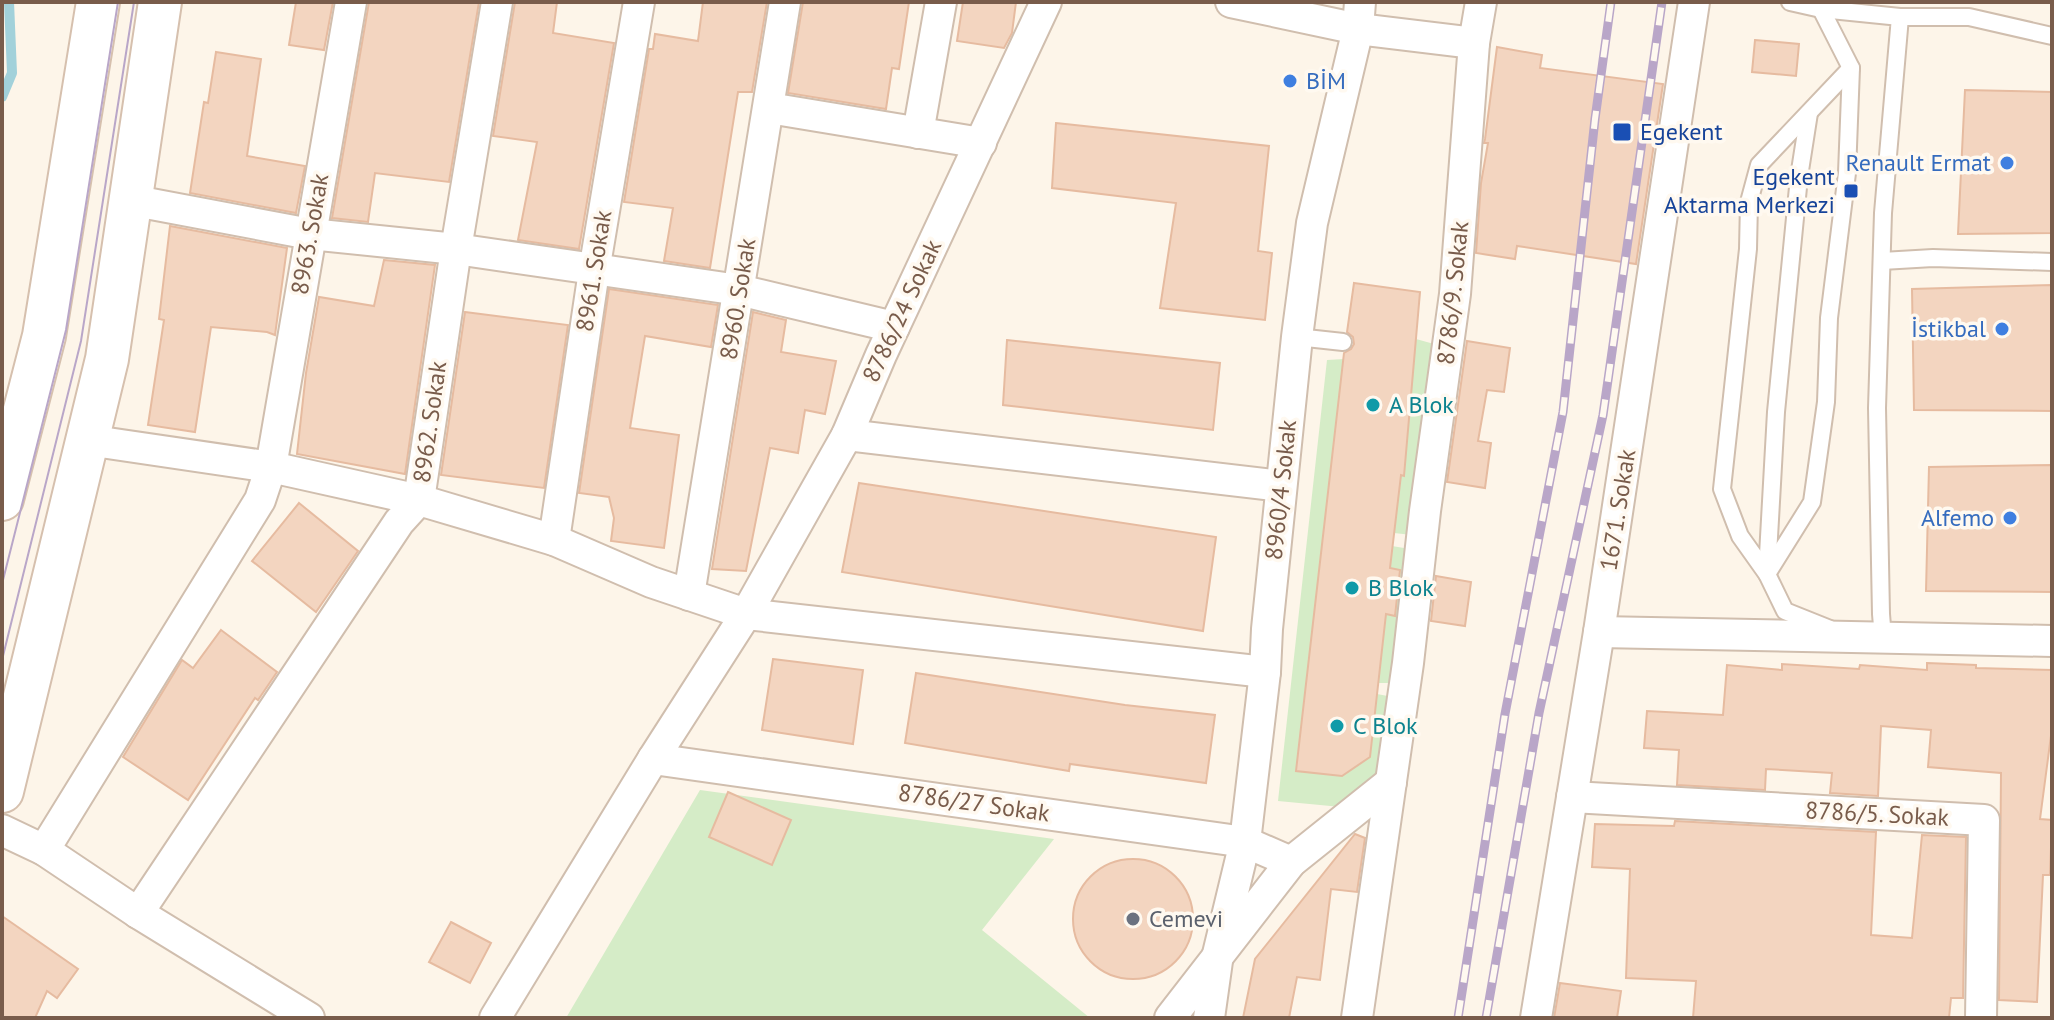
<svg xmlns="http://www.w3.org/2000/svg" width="2054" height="1020" viewBox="0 0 2054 1020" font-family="'PT Sans',sans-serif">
<rect width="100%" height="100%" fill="#fdf5e9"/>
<!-- green -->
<g fill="#d5ecc7">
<path d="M1416 339 1434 344 1427 402 1409 398Z"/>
<path d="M1344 359 1296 770 1342 776 1370 757 1377 694 1393 697 1386 764 1341 807 1278 801 1327 360Z"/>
<path d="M1408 412 1426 413 1412 535 1394 533Z"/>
<path d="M1392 546 1410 549 1395 683H1378Z"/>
<path d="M700 790 1054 839 982 930 1090 1018H566Z"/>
</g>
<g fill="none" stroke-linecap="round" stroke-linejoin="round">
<!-- stream -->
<path stroke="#a2d1da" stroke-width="10" d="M2 97 12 73 9 2"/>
</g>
<!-- building -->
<g fill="#f3d5c0" stroke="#e6bba0" stroke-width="2">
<path d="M296 2H333L324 50 289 45Z"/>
<path d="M369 2H479L449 182 375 173 368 222 332 218Z"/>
<path d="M515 2H557L553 33 614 43 579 249 518 240 537 142 493 136Z"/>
<path d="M703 2H767L752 92H738L710 268 664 261 673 208 624 202 649 49H653L655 34 698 41Z"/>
<path d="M803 2H909L899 69 892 68 886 109 788 93Z"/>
<path d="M963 2H1016L1012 33 1004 48 957 41Z"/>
<path d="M1755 40 1799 44 1796 76 1752 72Z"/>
<path d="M1497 47 1542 55 1540 68 1663 84 1636 264 1517 246 1515 259 1476 253 1481 183 1488 143H1484L1485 139Z"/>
<path d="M216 52 261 59 247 156 305 166 296 213 190 193 204 102 208 103Z"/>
<path d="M1965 90 2052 92V233L1958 234Z"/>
<path d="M1056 123 1269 146 1258 251 1272 253 1265 320 1160 308 1176 203 1052 188Z"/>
<path d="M170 226 287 248 275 335 267 332 211 327 195 432 148 425 164 320 159 319Z"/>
<path d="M384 260 435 265 405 474 297 454 306 373 319 297 374 306Z"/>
<path d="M1354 283 1420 292 1404 476 1401 475 1390 568 1400 570 1395 616 1386 614 1370 757 1342 776 1296 771 1344 353 1351 349 1354 344 1353 337 1347 332Z"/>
<path d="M2052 285V411L1914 410 1912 289Z"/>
<path d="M609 289 718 305 711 347 645 336 630 428 679 435 664 548 611 541 614 518 609 497 579 493Z"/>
<path d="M465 312 568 325 544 488 441 475Z"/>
<path d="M753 312 786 320 781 352 836 361 825 414 805 410 798 453 770 448 746 571 712 569Z"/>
<path d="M1007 340 1220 363 1213 430 1003 405Z"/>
<path d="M1467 341 1510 348 1504 392 1487 390 1478 441 1491 443 1485 488 1447 482Z"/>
<path d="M2052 465V592L1926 591 1929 467Z"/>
<path d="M859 483 1216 537 1203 631 842 572Z"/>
<path d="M299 503 358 551 316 612 252 561Z"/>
<path d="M1436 576 1471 582 1465 626 1431 621Z"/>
<path d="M221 630 277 672 258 700 255 698 188 800 123 757 182 660 193 668Z"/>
<path d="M773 659 863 670 853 744 762 730Z"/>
<path d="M1927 663 1976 665V668L2052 670V728L2040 819 2052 820 2050 875H2043L2037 1002 1999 1000 2001 773 1928 767 1931 730 1881 726 1878 796 1830 793 1832 773 1766 769 1765 790 1677 785 1679 750 1644 748 1647 711 1723 715 1727 665 1782 670V664L1859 669 1860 665 1927 670Z"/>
<path d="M916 673 1125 705 1215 715 1206 783 1070 764 1069 771 905 743Z"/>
<path d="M728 792 791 820 772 865 709 837Z"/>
<path d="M1675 821 1876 832 1871 935 1912 938 1922 835 1966 837 1963 998H1951L1949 1018H1693L1696 981 1626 978 1630 869 1592 867 1595 824 1674 826Z"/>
<path d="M1355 834 1365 838 1357 892 1331 889 1320 980 1297 977 1289 1018H1243L1255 959Z"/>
<circle cx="1133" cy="919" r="60"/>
<path d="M2 916 78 969 57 998 47 991 35 1018H2Z"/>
<path d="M451 922 491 943 470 983 429 962Z"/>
<path d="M1560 983 1621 991 1617 1018H1554Z"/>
</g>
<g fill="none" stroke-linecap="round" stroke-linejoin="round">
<!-- lane casing -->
<g stroke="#d0beae" stroke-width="20">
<g id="lane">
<path d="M1790 2 1821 9 1900 17 1883 213 1877 408 1881 614 1883 638"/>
<path d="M1900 17H1969L2052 36"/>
<path d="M1882 261 1933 258 2052 262"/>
<path d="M1297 337 1343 342"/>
<path d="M1767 573 1776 412 1799 177 1809 113"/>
<path d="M1767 574 1812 502 1826 402 1829 318 1847 173 1851 68 1821 9"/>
<path d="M1830 629 1785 611 1767 574 1740 536 1722 489 1748 249 1749 202 1759 165 1851 68"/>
</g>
</g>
<!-- street casing -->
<g stroke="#d0beae" stroke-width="34">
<g id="street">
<path d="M497 2 456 249 419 500 554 540 651 582 746 614 1265 672"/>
<path d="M1231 2 1358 29 1474 43"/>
<path d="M769 108 981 143"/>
<path d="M918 133 941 2"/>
<path d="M130 200 310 234 456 249 739 290 894 327"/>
<path d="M847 435 1281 486"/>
<path d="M87 440 271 467 419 500 399 522 138 913"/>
<path d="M554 540 594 271 639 2"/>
<path d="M689 595 785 2"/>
<path d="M1599 632 2052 641"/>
<path d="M653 759 1245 842 1291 862"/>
<path d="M1572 797 1984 820 1981 1018"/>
<path d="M2 830 44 850 138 913 309 1018"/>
<path d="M44 850 260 500 271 467 351 2"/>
<path d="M495 1018 653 759 746 614 847 435 881 355 1046 2"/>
<path d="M1170 1018 1291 862 1391 782"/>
<path d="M1209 1018 1218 954 1245 842 1265 672 1267 629 1297 337 1312 223 1358 29 1360 2"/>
<path d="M1357 1018 1408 663 1425 511 1455 294 1474 43 1481 2"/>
<path d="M1536 1018 1599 632 1694 2"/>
</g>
</g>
<!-- secondary casing -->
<g stroke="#d6c0ae" stroke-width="46">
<g id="secondary">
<path d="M2 499 44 336 98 2"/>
<path d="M2 791 107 359 160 2"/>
</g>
</g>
<!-- lane -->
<use href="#lane" stroke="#fff" stroke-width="16"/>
<!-- street -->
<use href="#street" stroke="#fff" stroke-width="30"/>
<!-- secondary -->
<use href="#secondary" stroke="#fff" stroke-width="42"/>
<!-- tram -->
<g stroke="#b9a6c8" stroke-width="2">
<path d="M2 584 66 330 118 2"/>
<path d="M2 660 81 341 134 2"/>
</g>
<!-- rail casing -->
<g stroke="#b9a6c8" stroke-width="9">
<g id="rail">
<path d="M1458 1018 1505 714 1563 412 1595 119 1611 2"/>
<path d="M1486 1018 1539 713 1603 415 1662 2"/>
</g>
</g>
<!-- rail -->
<use href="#rail" stroke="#fff9f0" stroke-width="6" stroke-dasharray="18" stroke-linecap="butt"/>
</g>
<!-- markers -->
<g fill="#3f7fe0" stroke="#fff9f0" stroke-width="3">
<circle cx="1290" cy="81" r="8"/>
<circle cx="2007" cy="163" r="8"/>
<circle cx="2002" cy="329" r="8"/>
<circle cx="2010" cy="518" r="8"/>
</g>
<g fill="#1a4fb4" stroke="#fff9f0" stroke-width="3">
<rect x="1612" y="122" width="20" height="20" rx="4"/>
<rect x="1843" y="183" width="16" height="16" rx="4"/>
</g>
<g fill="#0f9aa8" stroke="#fff9f0" stroke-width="3">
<circle cx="1373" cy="405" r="8"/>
<circle cx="1352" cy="588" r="8"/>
<circle cx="1337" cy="726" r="8"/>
</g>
<circle fill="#6b7280" stroke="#fff9f0" stroke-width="3" cx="1133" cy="919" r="8"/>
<g text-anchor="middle" stroke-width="7" stroke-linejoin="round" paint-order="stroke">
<!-- shop labels -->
<g font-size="24" fill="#366cbe" stroke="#fff9f0" text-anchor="end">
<text x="1306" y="89" text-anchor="start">BİM</text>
<text x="1991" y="171">Renault Ermat</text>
<text x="1986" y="337">İstikbal</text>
<text x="1994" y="526">Alfemo</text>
</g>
<!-- transit labels -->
<g font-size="24" fill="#164399" stroke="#fff9f0" text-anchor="start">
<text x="1640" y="140">Egekent</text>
<text x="1835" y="185" text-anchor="end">Egekent<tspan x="1835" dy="28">Aktarma Merkezi</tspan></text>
</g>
<!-- street labels -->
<g font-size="24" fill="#795c4b" stroke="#fff9f0">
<text transform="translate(310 234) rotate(-80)" y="8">8963. Sokak</text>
<text transform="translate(594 271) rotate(-81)" y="8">8961. Sokak</text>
<text transform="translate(1453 293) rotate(-84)" y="8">8786/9. Sokak</text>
<text transform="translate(738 299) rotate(-81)" y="8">8960. Sokak</text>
<text transform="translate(902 311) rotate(-65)" y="8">8786/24 Sokak</text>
<text transform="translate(430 422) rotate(-82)" y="8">8962. Sokak</text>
<text transform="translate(1281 490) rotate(-84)" y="8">8960/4 Sokak</text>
<text transform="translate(1618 510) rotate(-81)" y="8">1671. Sokak</text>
<text transform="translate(974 803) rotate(8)" y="8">8786/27 Sokak</text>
<text transform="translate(1877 814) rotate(3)" y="8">8786/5. Sokak</text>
</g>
<!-- culture labels -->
<g font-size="24" fill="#0d838f" stroke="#fff9f0" text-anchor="start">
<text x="1389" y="413">A Blok</text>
<text x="1368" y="596">B Blok</text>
<text x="1353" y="734">C Blok</text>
</g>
<!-- worship labels -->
<g font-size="24" fill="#5b616d" stroke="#fff9f0" text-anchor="start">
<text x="1149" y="927">Cemevi</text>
</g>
</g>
<!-- border -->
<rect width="2054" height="1020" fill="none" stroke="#795c4b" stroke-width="8"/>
</svg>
